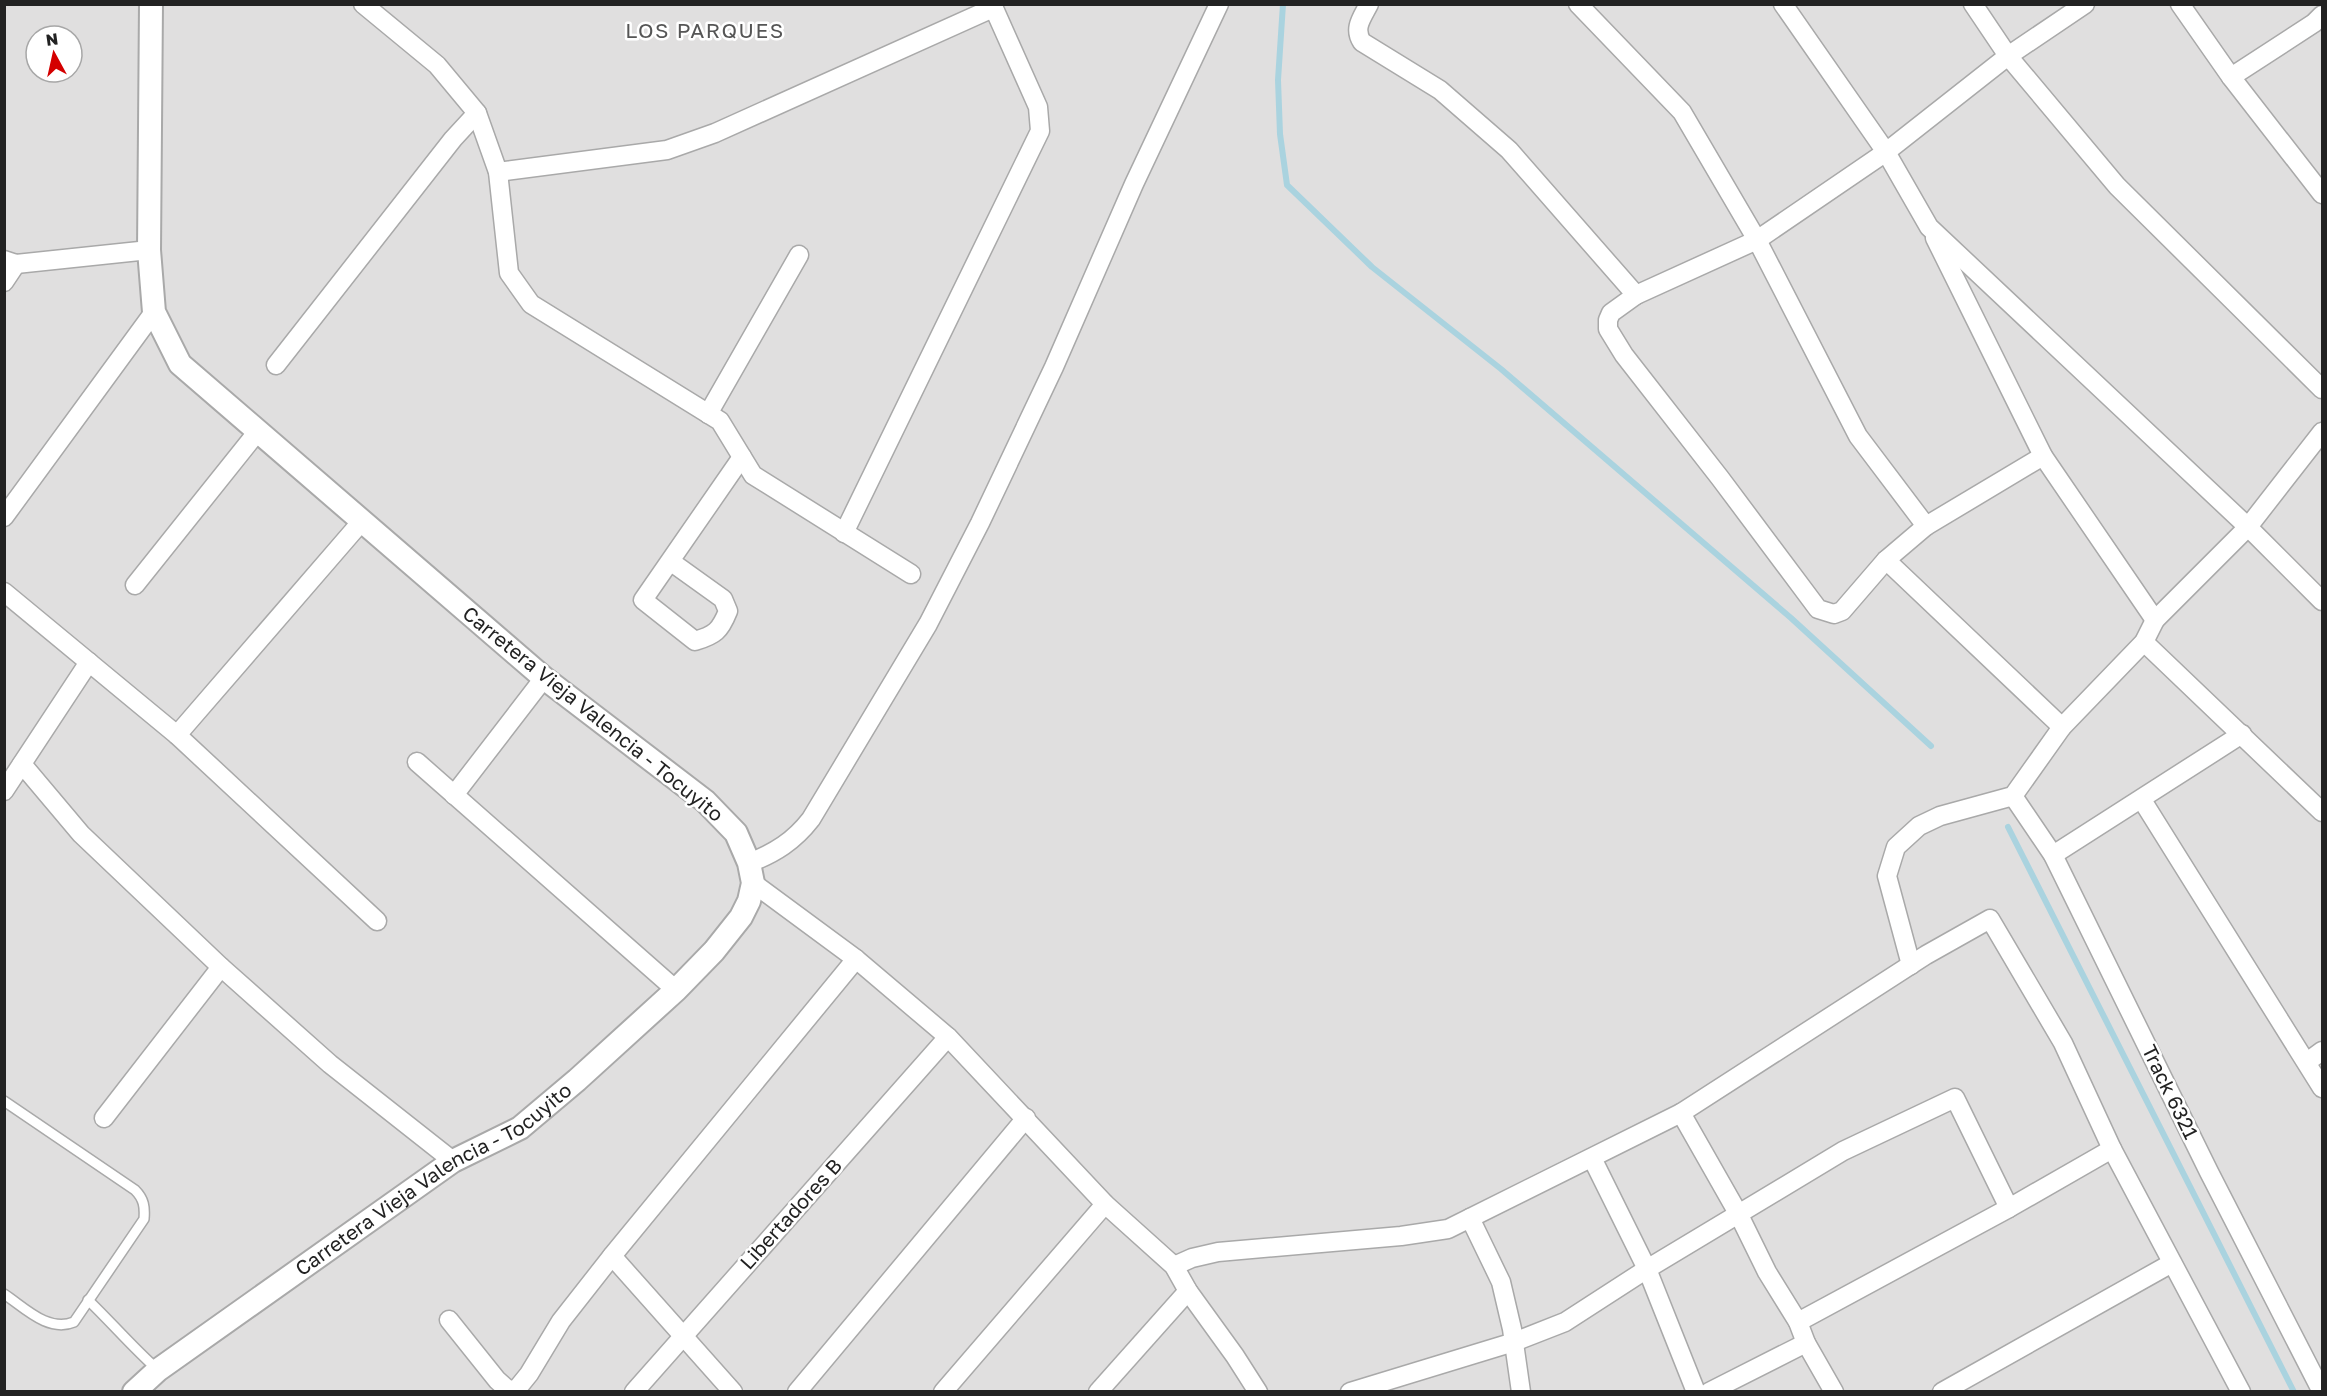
<svg xmlns="http://www.w3.org/2000/svg" width="2327" height="1396" viewBox="0 0 2327 1396" font-family="'Golos Text',sans-serif">
<rect width="100%" height="100%" fill="#f2efe9"/>
<!-- residential -->
<path fill="#e0dfdf" fill-rule="evenodd" d="M5 5H2322V1391H5ZM36 36H72V72H36Z"/>
<g fill="none" stroke-linecap="round" stroke-linejoin="round">
<!-- stream -->
<g stroke="#aad3df" stroke-width="6">
<path d="M1283 4 1278 80 1280 134 1287 185 1372 267 1501 369 1791 618 1931 746"/>
<path d="M2008 827 2294 1392"/>
</g>
<!-- service casing -->
<g stroke="#a9a9a9" stroke-width="12">
<g id="service">
<path d="M4 1101 135 1190C144 1199 145 1207 144 1219L74 1322C48 1333 24 1307 4 1294"/>
<path d="M88 1300C112 1323 133 1348 158 1370"/>
</g>
</g>
<!-- minor casing -->
<g stroke="#a9a9a9" stroke-width="21">
<g id="minor">
<path d="M363 4 437 65 477 113 498 172 509 273 531 304 720 421 753 475 911 574"/>
<path d="M1369 4C1362 18 1353 28 1362 42L1440 90 1509 150 1636 295"/>
<path d="M1578 4 1682 112 1757 240 1858 436 1926 526"/>
<path d="M1783 4 1886 152 1929 227 2248 527 2322 601"/>
<path d="M1973 4 2008 56 2117 186 2322 389"/>
<path d="M2180 4 2231 77 2322 194"/>
<path d="M2231 77 2314 23 2322 15"/>
<path d="M498 172 667 150 715 133 993 8"/>
<path d="M1935 238 2043 456 2155 620"/>
<path d="M4 260 16 264 149 250"/>
<path d="M4 282 16 264"/>
<path d="M276 365 453 139 477 113"/>
<path d="M708 414 799 255"/>
<path d="M2043 456 1926 526 1886 560 1842 611 1834 614 1818 609 1720 478 1624 355 1608 329V320L1611 313 1636 295 1757 240 1886 152 2008 56 2085 4"/>
<path d="M4 517 154 312"/>
<path d="M844 533 1040 131 1038 107 992 4"/>
<path d="M1886 560 2062 727"/>
<path d="M670 561 723 599 728 611C720 631 715 635 695 641L643 600 742 457"/>
<path d="M135 585 258 431"/>
<path d="M4 592 177 735 377 921"/>
<path d="M2144 642 2322 812"/>
<path d="M177 735 362 521"/>
<path d="M417 762 676 990"/>
<path d="M22 764 81 834 221 967 330 1064 453 1161"/>
<path d="M4 791 89 662"/>
<path d="M454 795 544 678"/>
<path d="M2013 796 2053 855 2209 1172 2322 1392"/>
<path d="M2142 800 2322 1088"/>
<path d="M2053 855 2242 734"/>
<path d="M749 863C775 853 794 841 811 819L928 624 980 523 1054 367 1134 184 1219 4"/>
<path d="M753 883 856 959 948 1037 1105 1204 1174 1266 1188 1291 1235 1356 1258 1392"/>
<path d="M1911 965 1887 876 1896 847 1919 826 1940 816 2013 796 2062 727 2144 642 2155 620 2248 527 2322 432"/>
<path d="M2307 1062 2322 1051"/>
<path d="M1681 1113 1739 1215 1767 1272 1798 1322 1806 1343 1834 1392"/>
<path d="M104 1118 221 967"/>
<path d="M1592 1158 1647 1269 1696 1392"/>
<path d="M1470 1218 1501 1282 1512 1329 1521 1392"/>
<path d="M612 1256 733 1392"/>
<path d="M1174 1266 1192 1258 1218 1252 1401 1236 1448 1229 1681 1113 1926 955 1990 919 2063 1043 2112 1149 2241 1392"/>
<path d="M449 1320 497 1380 507 1389 516 1390 529 1374 561 1321 612 1256 856 959"/>
<path d="M1798 1322 2009 1208 2112 1149"/>
<path d="M634 1392 948 1037"/>
<path d="M797 1392 1026 1118"/>
<path d="M943 1392 1105 1204"/>
<path d="M1098 1392 1188 1291"/>
<path d="M1350 1392 1514 1342 1565 1322 1647 1269 1843 1151 1955 1098 2009 1208"/>
<path d="M1709 1392 1806 1343"/>
<path d="M1942 1392 2172 1263"/>
</g>
</g>
<!-- tertiary casing -->
<g stroke="#a9a9a9" stroke-width="26">
<g id="tertiary">
<path id="s1" d="M134 1392 158 1370 453 1161 520 1128 577 1080 676 990 714 951 741 917 749 901 753 883 749 863 736 833 705 801 544 678 180 364 154 312 149 250 151 4"/>
</g>
</g>
<!-- service -->
<use href="#service" stroke="#fff" stroke-width="9"/>
<!-- minor -->
<use href="#minor" stroke="#fff" stroke-width="18"/>
<!-- tertiary -->
<use href="#tertiary" stroke="#fff" stroke-width="22"/>
</g>
<g text-anchor="middle" stroke-width="5" stroke-linejoin="round" paint-order="stroke">
<!-- street labels -->
<g font-size="20" fill="#222" stroke="#fff">
<text transform="translate(593 714) rotate(39)" y="7">Carretera Vieja Valencia - Tocuyito</text>
<text transform="translate(2170 1092) rotate(64)" y="7">Track 6321</text>
<text dy="7" stroke="none"><textPath href="#s1" startOffset="368">Carretera Vieja Valencia - Tocuyito</textPath></text>
<text transform="translate(791 1214) rotate(-48)" y="7">Libertadores B</text>
</g>
<!-- neighbourhood labels -->
<g font-size="21" letter-spacing="1.5" fill="#555" stroke="#fff">
<text x="705" y="38">LOS PARQUES</text>
</g>
</g>
<!-- border -->
<rect width="2327" height="1396" fill="none" stroke="#222222" stroke-width="12"/>
<!-- north arrow -->
<g transform="translate(54 54) rotate(352)"><circle r="28" fill="#ffffff" stroke="#a7a7a7" stroke-width="1.5"/>
<path d="M0-4.5L10 22L0 15L-10 22Z" fill="#d40000"/>
<text y="-9" font-size="16" font-weight="bold" text-anchor="middle" fill="#222222">N</text>
</g>
</svg>
